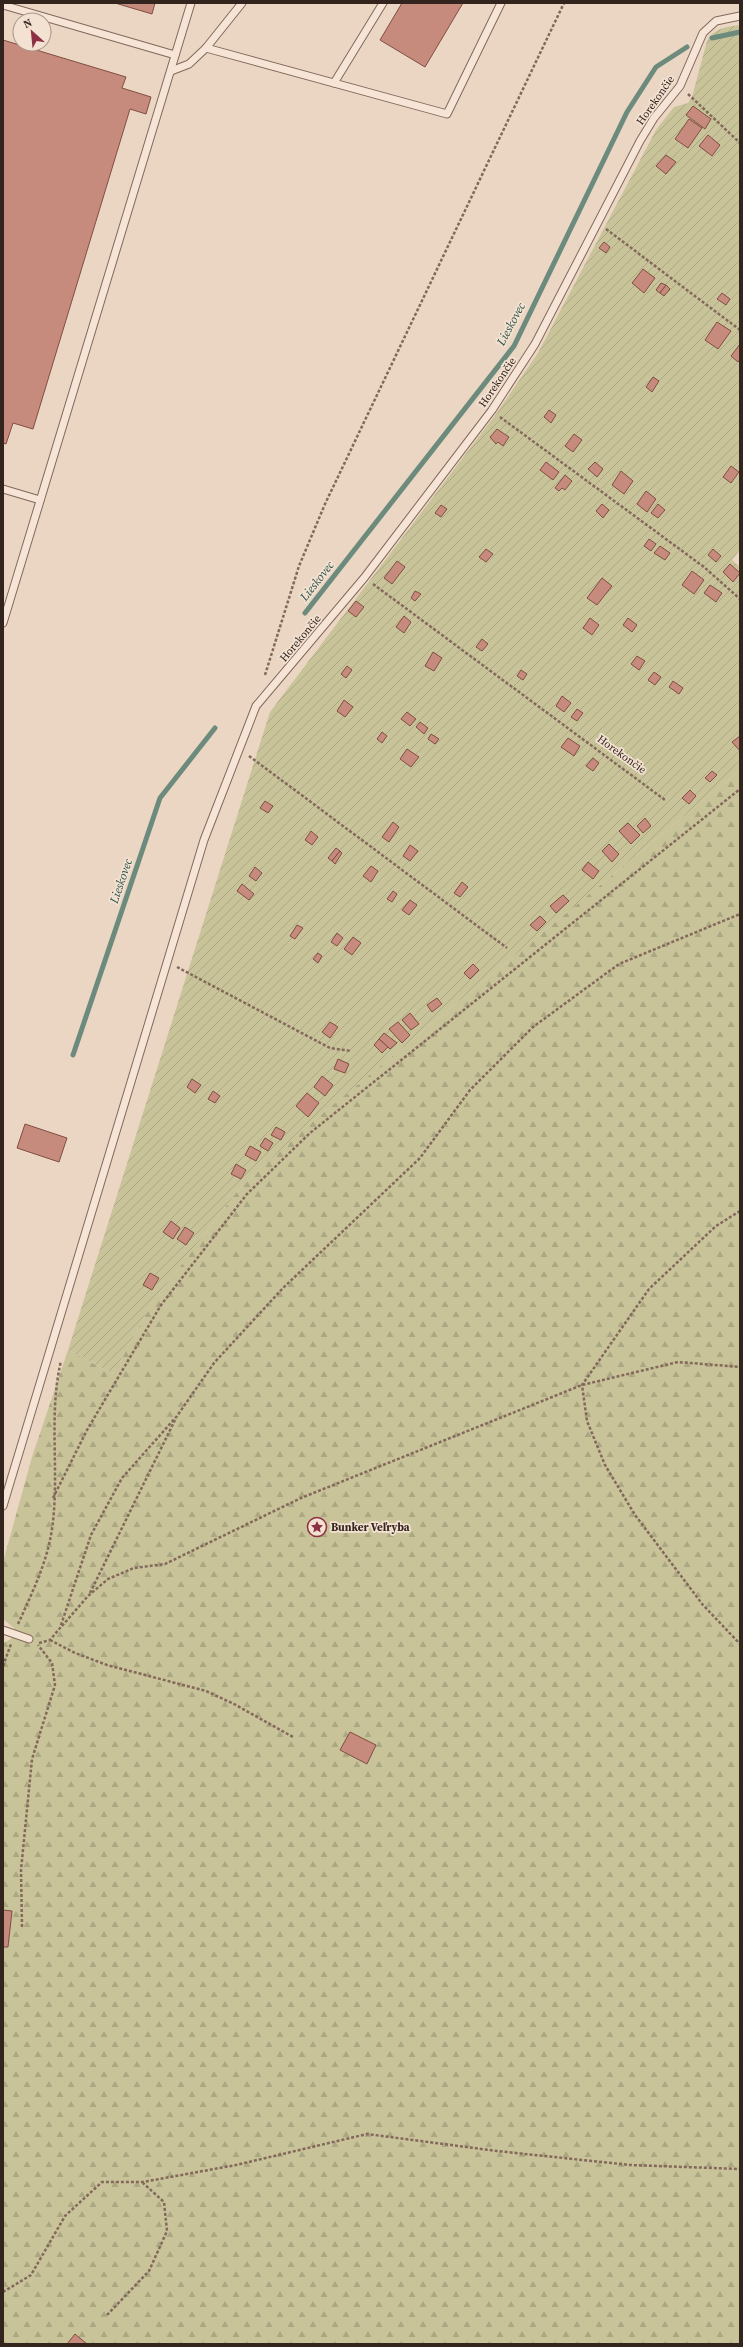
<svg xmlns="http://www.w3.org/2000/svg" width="743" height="2347" viewBox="0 0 743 2347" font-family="'Source Serif 4',serif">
<defs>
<pattern id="forest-firs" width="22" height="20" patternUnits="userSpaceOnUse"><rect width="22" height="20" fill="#c8c398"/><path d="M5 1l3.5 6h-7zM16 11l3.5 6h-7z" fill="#aca783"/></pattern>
<pattern id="garden-furrows" width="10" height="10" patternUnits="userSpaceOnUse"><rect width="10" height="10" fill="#c8c398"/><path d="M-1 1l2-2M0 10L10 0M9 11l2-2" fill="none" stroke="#aca783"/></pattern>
</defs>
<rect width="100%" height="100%" fill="#ead6c3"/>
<!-- forest -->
<path fill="url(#forest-firs)" d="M740 770V2344H3V1643L11 1639 14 1628 3 1619V1562L32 1457 68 1350 113 1374 150 1306 238 1190 301 1131Z"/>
<!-- garden -->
<path fill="url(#garden-furrows)" d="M740 25V550L732 560 740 567V770L301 1131 238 1190 150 1306 113 1374 68 1350 270 712 496 414 538 353 656 130 674 107 688 103 692 97 707 41C714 28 726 27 740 25Z"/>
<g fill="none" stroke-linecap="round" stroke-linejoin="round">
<!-- stream -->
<g stroke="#6d8b7d" stroke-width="5">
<path d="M712 38 740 32"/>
<path d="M305 613 514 346 627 112 656 67 687 47"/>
<path d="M73 1055 160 798 215 728"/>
</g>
</g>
<!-- building -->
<g fill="#c68b7c" stroke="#814e43">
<path d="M115 3H155L152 14Z"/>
<path d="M402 3H463L425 67 380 40Z"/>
<path d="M3 40 126 77 122 88 151 97 146 114 130 109 33 429 13 423 6 444 3 443Z"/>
<path d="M693 106 711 119 705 129 686 115Z"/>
<path d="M689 119 702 128 688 148 675 139Z"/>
<path d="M708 135 720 145 712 156 699 146Z"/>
<path d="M666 155 676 162 666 174 656 166Z"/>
<path d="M604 242 610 247 606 253 599 248Z"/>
<path d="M643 269 655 278 644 293 632 283Z"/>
<path d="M661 283 666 285 660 293 656 290Z"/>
<path d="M666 285 670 289 664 296 660 293Z"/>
<path d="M722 293 730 299 726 305 717 299Z"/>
<path d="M717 322 731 331 718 349 705 340Z"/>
<path d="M740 344V359L738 362 731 356Z"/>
<path d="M653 377 659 381 652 392 646 387Z"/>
<path d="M549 410 556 415 551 423 544 417Z"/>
<path d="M497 429 509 437 503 446 498 442 496 444 490 437Z"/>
<path d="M574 434 582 440 573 452 565 446Z"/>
<path d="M546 462 559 472 553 480 540 470Z"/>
<path d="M595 462 603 469 597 477 588 469Z"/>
<path d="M731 466 739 472 731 483 723 477Z"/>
<path d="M621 471 633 481 624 494 612 485Z"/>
<path d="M565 475 572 481 565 490 562 488 559 491 555 488Z"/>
<path d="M646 491 656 499 647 512 637 504Z"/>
<path d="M602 504 609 510 603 518 596 511Z"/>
<path d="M658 504 665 510 658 518 651 513Z"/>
<path d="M441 505 447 509 441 517 435 513Z"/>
<path d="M649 539 656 544 651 551 644 546Z"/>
<path d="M660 546 670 553 665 560 654 553Z"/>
<path d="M486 549 493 554 486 562 479 557Z"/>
<path d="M713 549 721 556 716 562 708 555Z"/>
<path d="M397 561 405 567 392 584 384 578Z"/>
<path d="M730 564 740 573 733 582 723 572Z"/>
<path d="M692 571 704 580 694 594 682 585Z"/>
<path d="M602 578 612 586 597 605 587 598Z"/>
<path d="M710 585 722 593 716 602 704 593Z"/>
<path d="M415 591 421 594 415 601 411 598Z"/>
<path d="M356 601 364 607 356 617 348 611Z"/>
<path d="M404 616 411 622 404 633 396 627Z"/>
<path d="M590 618 599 625 592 635 583 628Z"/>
<path d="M628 618 637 625 632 632 623 625Z"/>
<path d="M482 639 488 644 482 651 476 647Z"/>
<path d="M433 652 442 658 434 671 425 666Z"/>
<path d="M637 656 645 661 639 670 631 664Z"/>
<path d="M347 666 352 670 346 678 341 674Z"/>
<path d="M521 670 527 674 523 680 517 676Z"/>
<path d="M654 672 661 677 655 685 648 680Z"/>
<path d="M673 681 683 688 679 694 669 687Z"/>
<path d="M562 696 571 703 564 712 556 706Z"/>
<path d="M344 700 353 707 345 717 337 711Z"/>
<path d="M577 709 583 713 577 721 571 717Z"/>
<path d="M407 712 416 719 410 726 401 719Z"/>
<path d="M420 722 428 728 424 734 416 727Z"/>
<path d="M382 732 387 736 382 743 377 739Z"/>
<path d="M431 734 439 739 435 744 428 739Z"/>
<path d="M740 736V751L732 742Z"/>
<path d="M568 738 580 746 574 756 561 747Z"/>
<path d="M407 749 419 757 411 767 400 759Z"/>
<path d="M593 758 599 763 593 771 586 766Z"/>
<path d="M712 771 717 775 710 782 705 778Z"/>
<path d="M690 790 696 796 689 804 682 798Z"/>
<path d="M265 801 273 806 268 813 260 808Z"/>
<path d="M645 818 651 826 643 833 637 826Z"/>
<path d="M393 822 399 827 389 842 382 837Z"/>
<path d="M628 823 640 835 631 844 619 831Z"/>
<path d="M311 831 318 837 312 845 305 840Z"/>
<path d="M609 844 619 854 612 862 602 851Z"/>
<path d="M410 845 418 851 410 861 403 856Z"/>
<path d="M336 848 340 851 332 861 328 858Z"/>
<path d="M340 851 342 853 335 864 332 861Z"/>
<path d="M588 862 599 871 593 879 582 870Z"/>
<path d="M371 866 378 871 371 882 363 876Z"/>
<path d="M255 867 262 873 256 881 249 876Z"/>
<path d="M462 882 468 887 460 897 454 893Z"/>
<path d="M242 884 254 894 249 900 237 891Z"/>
<path d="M393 891 397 894 392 902 387 899Z"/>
<path d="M563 895 569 901 556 913 550 906Z"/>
<path d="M410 900 417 905 409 915 402 910Z"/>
<path d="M540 916 546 922 537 931 530 925Z"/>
<path d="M297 925 303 928 295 939 290 936Z"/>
<path d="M337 933 343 938 337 946 331 942Z"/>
<path d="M353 937 361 943 352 955 344 949Z"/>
<path d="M318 953 322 956 318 963 313 959Z"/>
<path d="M473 964 479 970 470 979 464 973Z"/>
<path d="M437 998 442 1004 432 1012 427 1005Z"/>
<path d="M410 1013 419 1024 411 1030 402 1020Z"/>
<path d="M330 1022 338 1027 330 1038 322 1032Z"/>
<path d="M398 1022 410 1035 402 1043 389 1029Z"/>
<path d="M384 1033 397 1043 390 1049 379 1039Z"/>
<path d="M379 1039 388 1047 382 1053 374 1045Z"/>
<path d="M338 1059 349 1064 345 1073 334 1069Z"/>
<path d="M322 1076 333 1085 325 1096 314 1087Z"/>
<path d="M192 1079 201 1085 195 1093 187 1087Z"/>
<path d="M213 1091 220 1096 215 1103 208 1099Z"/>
<path d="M307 1093 319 1103 308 1117 296 1106Z"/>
<path d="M25 1124 67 1138 59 1162 17 1148Z"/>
<path d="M276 1127 285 1132 281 1140 271 1135Z"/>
<path d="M265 1138 273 1143 268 1151 260 1146Z"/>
<path d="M250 1146 261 1152 256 1161 245 1155Z"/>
<path d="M236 1164 246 1170 241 1179 231 1174Z"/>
<path d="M171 1221 180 1228 173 1239 163 1232Z"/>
<path d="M185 1227 194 1233 186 1245 177 1239Z"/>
<path d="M150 1273 159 1278 152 1290 143 1285Z"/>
<path d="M350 1732 376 1745 367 1764 340 1750Z"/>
<path d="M3 1910 12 1911 8 1947H3Z"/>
<path d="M75 2334 87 2344H67Z"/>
</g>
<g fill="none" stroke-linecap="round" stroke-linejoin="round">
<!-- service casing -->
<g stroke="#83685b" stroke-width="9">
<g id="service">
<path d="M3 5 175 55"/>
<path d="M206 48 447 114 501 3"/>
<path d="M171 71 189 64 206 48 242 3"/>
<path d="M334 83 383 3"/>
<path d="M3 489 40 500"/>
<path d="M3 623 191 3"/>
<path d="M3 1506 204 840 256 706 364 578 492 410 535 344 640 141 654 118 680 86 703 33 716 21 740 16"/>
<path d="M3 1630 29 1639"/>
</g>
</g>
<!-- path -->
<g stroke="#83685b" stroke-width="2.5" stroke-dasharray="3 2" stroke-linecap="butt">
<path d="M688 94 740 143"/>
<path d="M606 229 740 330"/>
<path d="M500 417 704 567 740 599"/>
<path d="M373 584 665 800"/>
<path d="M265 675 299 566 325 504 564 3"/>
<path d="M249 756 507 948"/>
<path d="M177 967 330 1048 351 1051"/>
<path d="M740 1211 716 1226 649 1289 582 1385 587 1421 605 1465 635 1515 703 1605 740 1644"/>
<path d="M53 1498 87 1430 161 1305 247 1194 310 1133 740 789"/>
<path d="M90 1593 175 1420"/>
<path d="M18 1624C32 1593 47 1563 52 1529 60 1475 48 1415 61 1361"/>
<path d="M62 1626 88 1596 108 1579 134 1568 165 1564 301 1498 582 1385 678 1362 740 1367"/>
<path d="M50 1640 75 1653 107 1665 206 1691 234 1704 293 1737"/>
<path d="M39 1643 50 1640 60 1628 91 1535 122 1478 177 1416 214 1363 283 1288 420 1158 470 1090 533 1027 619 964 740 914"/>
<path d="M3 1666 11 1644"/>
<path d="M22 1927 21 1870 32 1759 55 1685 52 1663 38 1645"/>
<path d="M3 2292 31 2275 65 2216 102 2182H143L236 2165 367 2134 497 2151 630 2165 740 2169"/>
<path d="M107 2315 149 2271 167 2231 164 2202 143 2183"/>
</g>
<!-- service -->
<use href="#service" stroke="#f6e5d6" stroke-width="7"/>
</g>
<!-- icons -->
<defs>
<g id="sight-ring" transform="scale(1)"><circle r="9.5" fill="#f3e2d2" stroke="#8e3044" stroke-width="1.5"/><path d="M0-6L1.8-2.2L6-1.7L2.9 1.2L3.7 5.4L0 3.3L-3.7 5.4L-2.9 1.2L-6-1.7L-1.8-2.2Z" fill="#8e3044"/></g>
</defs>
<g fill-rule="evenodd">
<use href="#sight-ring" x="317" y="1527"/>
</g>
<g text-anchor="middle" stroke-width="3.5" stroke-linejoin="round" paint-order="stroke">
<!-- street labels -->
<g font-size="11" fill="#34241e" stroke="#f3e2d2">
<text transform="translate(655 100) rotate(-55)" y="4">Horekončie</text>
<text transform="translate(497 382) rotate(-56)" y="4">Horekončie</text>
<text transform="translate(300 638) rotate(-50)" y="4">Horekončie</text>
<text transform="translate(622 754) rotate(36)" y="4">Horekončie</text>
</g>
<!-- poi labels -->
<g font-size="11" font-weight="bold" fill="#34241e" stroke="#f3e2d2" text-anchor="start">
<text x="331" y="1531">Bunker Veľryba</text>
</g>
<!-- water labels -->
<g font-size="12" font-style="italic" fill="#2f5349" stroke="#f3e2d2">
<text transform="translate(511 324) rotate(-62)" y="4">Lieskovec</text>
<text transform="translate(317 581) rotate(-52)" y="4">Lieskovec</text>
<text transform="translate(121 881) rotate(-71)" y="4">Lieskovec</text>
</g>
</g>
<!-- border -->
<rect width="743" height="2347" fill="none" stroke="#34241e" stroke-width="8"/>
<!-- north arrow -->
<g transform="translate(32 32) rotate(333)"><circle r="19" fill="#f3e2d2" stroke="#a7968a"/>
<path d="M0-3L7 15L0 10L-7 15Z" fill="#8e3044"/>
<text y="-6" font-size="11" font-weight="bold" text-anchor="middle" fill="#34241e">N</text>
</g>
</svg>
